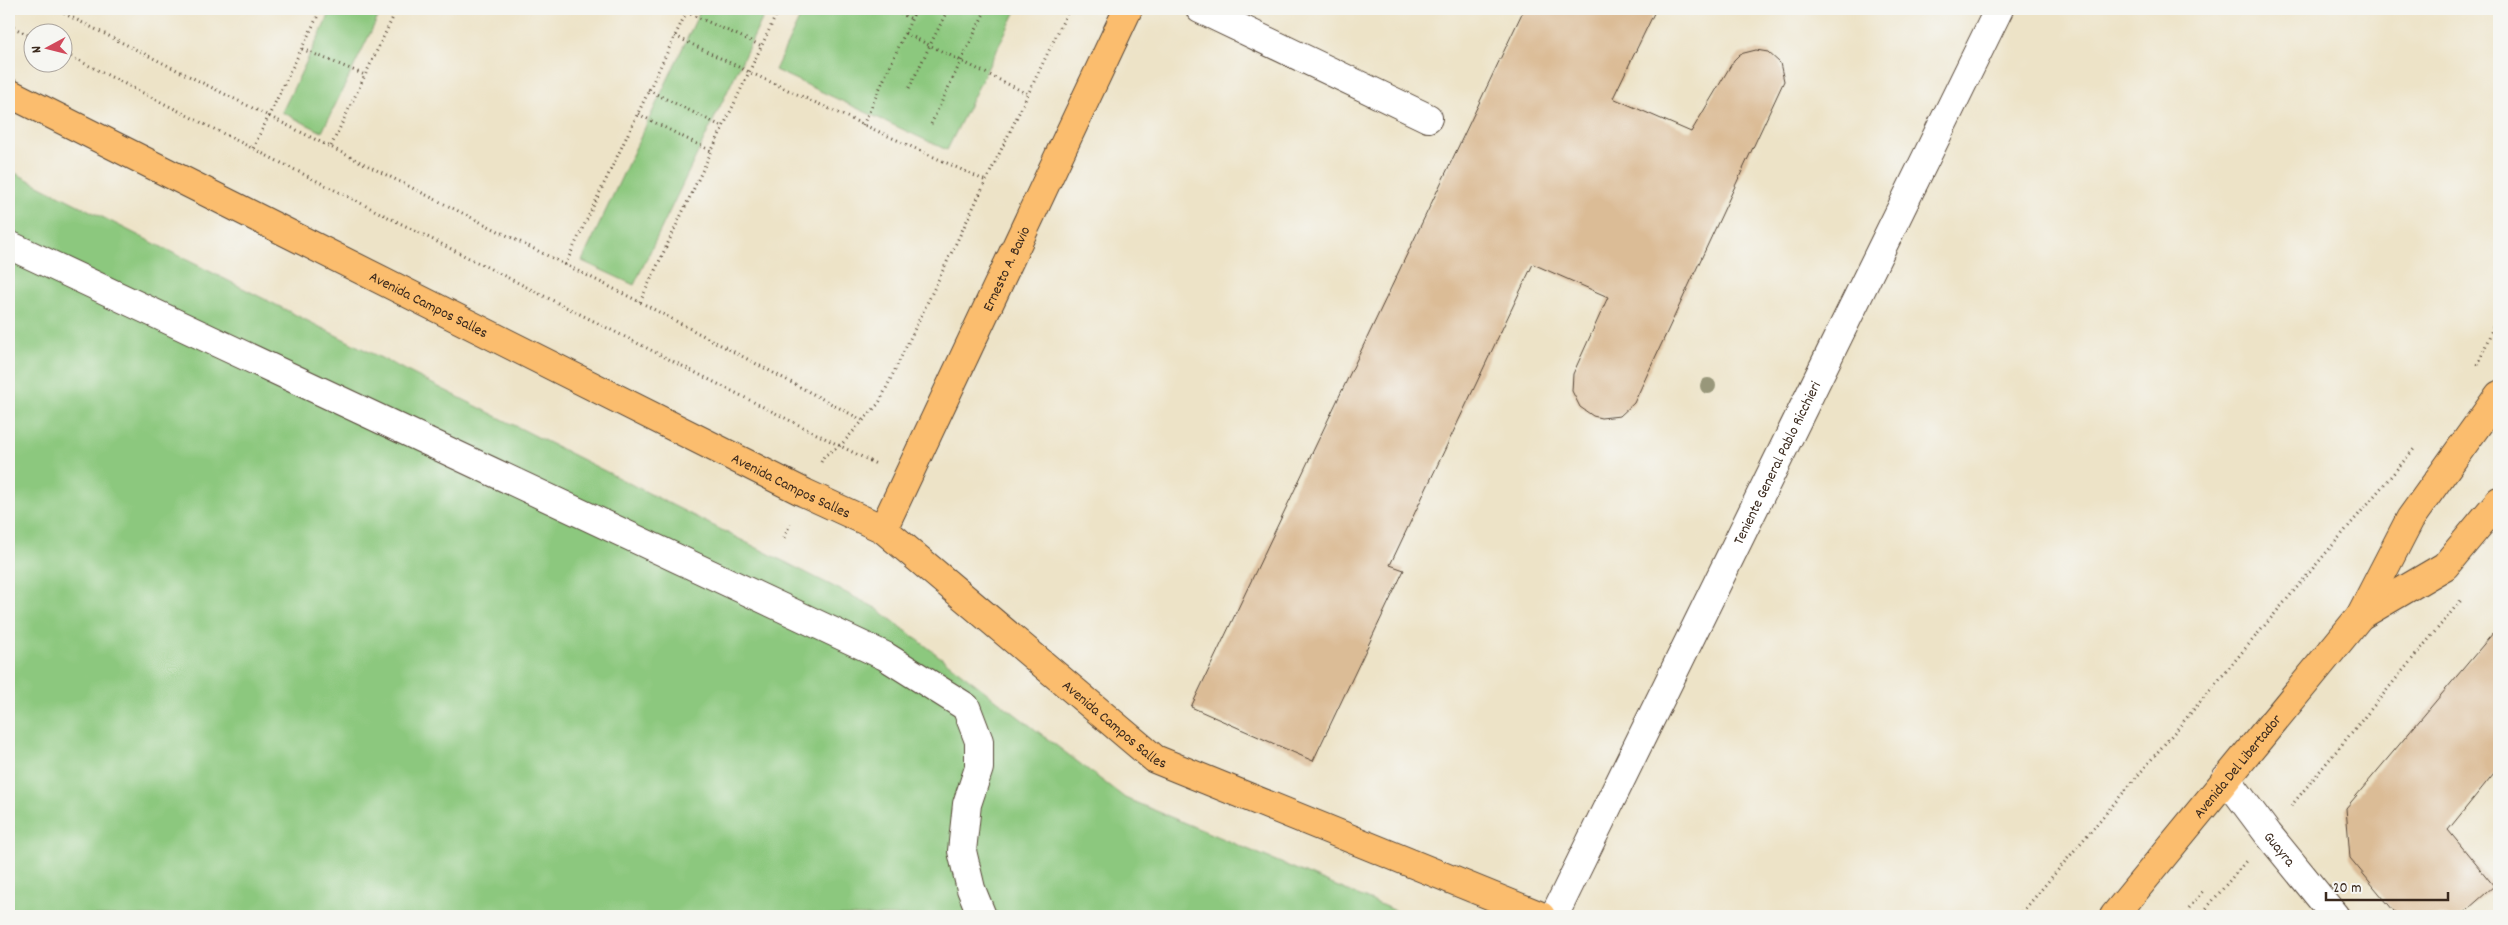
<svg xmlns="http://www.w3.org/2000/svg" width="2508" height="925" viewBox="0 0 2508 925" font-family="Dekko,sans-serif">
<rect width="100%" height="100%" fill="#f6f6f2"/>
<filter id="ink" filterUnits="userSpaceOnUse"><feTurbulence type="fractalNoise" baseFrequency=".02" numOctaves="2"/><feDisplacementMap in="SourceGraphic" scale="10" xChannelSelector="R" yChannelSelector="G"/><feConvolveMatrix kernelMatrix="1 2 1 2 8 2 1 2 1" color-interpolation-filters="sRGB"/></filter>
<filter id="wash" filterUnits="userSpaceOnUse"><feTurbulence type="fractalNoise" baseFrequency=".0096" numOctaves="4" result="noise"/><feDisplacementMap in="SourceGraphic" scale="20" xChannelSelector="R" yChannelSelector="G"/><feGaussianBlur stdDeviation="1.12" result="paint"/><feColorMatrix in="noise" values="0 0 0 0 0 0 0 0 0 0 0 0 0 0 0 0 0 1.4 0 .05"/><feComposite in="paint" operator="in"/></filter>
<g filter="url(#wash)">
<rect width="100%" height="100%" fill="#ede3c7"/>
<!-- green -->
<g fill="#8cc87e" stroke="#64794e">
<path d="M332 9H382L322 132 282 112Z"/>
<path d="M701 9H767L634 285 582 261Z"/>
<path d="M804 9H1017L947 150 775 70Z"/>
<path d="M9 170 876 608 1125 798 1408 916H9Z"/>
</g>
<g id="blocks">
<!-- building -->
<g fill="#dbbc96">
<path d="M1524 9H1656L1613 98 1691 132 1734 60 1740 54 1756 50 1768 52 1780 63 1784 81 1634 403 1620 416 1601 418 1593 416 1580 407 1572 391 1573 374 1608 297 1533 264 1390 565 1404 570 1313 761 1191 707Z"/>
<path d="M2499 626V779L2494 773 2448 830 2494 886 2460 916H2398L2350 858 2346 808Z"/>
</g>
</g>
</g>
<g filter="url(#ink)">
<use href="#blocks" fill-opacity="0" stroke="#564637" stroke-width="1"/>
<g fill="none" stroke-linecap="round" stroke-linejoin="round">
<!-- minor casing -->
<g stroke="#564637" stroke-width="30">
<g id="minor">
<path d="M1200 9 1428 118"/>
<path d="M9 245 885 656 966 707 979 741V768L967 804 962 851 971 889 982 916"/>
<path id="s1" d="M2226 778 2268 834 2335 916"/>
<path id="s2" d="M1554 916 1999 9"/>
</g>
</g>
<!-- major casing -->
<g stroke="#564637" stroke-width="30">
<g id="major">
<path id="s3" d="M9 93 805 493 883 529 1155 759 1541 916"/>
<path id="s4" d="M883 529 1128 9"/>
<path d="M2360 616 2445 566 2499 501"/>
<path id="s5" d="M2114 916 2360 616 2410 519 2499 395"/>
</g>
</g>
<!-- path -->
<g stroke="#564637" stroke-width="3" stroke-dasharray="1 4" stroke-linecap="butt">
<path d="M55 9 640 302 862 420"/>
<path d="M891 9 912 19"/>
<path d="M686 12 762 46"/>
<path d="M9 25 32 37"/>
<path d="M905 33 1028 94"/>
<path d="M675 36 749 72 986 181"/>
<path d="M302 49 365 75"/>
<path d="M62 52 876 464"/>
<path d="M909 88 948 9"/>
<path d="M648 90 723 127"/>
<path d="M638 114 711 151"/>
<path d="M931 124 986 9"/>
<path d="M863 125 916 9"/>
<path d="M331 146 397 9"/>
<path d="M253 148 321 9"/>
<path d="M565 265 688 9"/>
<path d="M640 302 779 9"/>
<path d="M2478 365 2499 312"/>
<path d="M821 462 824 456 841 445 879 403 1069 9"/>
<path d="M784 538 790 524"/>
<path d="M2291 806 2462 599"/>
<path d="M2189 908 2203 891"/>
<path d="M2019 916 2414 449"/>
<path d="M2200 916 2246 861"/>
</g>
<!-- minor -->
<use href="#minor" stroke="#fff" stroke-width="28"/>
<!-- major -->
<use href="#major" stroke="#fbbd6e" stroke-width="28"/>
</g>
<!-- trees -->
<circle fill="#98977a" cx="1708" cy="386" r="8"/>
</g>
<g text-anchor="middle" stroke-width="5" stroke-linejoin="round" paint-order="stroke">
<!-- street labels -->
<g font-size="15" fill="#3b2a1e" stroke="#f6f6f2">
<text dy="5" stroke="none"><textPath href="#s4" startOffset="288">Ernesto A. Bavio</textPath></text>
<text dy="5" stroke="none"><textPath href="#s3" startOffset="470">Avenida Campos Salles</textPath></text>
<text dy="5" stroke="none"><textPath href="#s2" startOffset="505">Teniente General Pablo Ricchieri</textPath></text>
<text dy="5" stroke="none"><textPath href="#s3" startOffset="875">Avenida Campos Salles</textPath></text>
<text dy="5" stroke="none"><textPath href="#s3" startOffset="1280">Avenida Campos Salles</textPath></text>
<text dy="5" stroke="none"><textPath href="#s5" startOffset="194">Avenida Del Libertador</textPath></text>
<text dy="5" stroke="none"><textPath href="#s1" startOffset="89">Guayra</textPath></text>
</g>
</g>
<!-- margin -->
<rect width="2508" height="925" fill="none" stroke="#f6f6f2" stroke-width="30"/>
<!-- north arrow -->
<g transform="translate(48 48) rotate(263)"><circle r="24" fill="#f6f6f2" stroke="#aba49d"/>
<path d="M0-4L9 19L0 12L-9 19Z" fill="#d1495b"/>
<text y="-8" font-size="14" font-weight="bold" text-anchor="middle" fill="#3b2a1e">N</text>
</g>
<!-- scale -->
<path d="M2326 892v8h122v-8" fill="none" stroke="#3b2a1e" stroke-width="2.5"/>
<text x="2333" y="892" font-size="15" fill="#3b2a1e" stroke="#f6f6f2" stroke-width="4" paint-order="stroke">20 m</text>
</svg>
